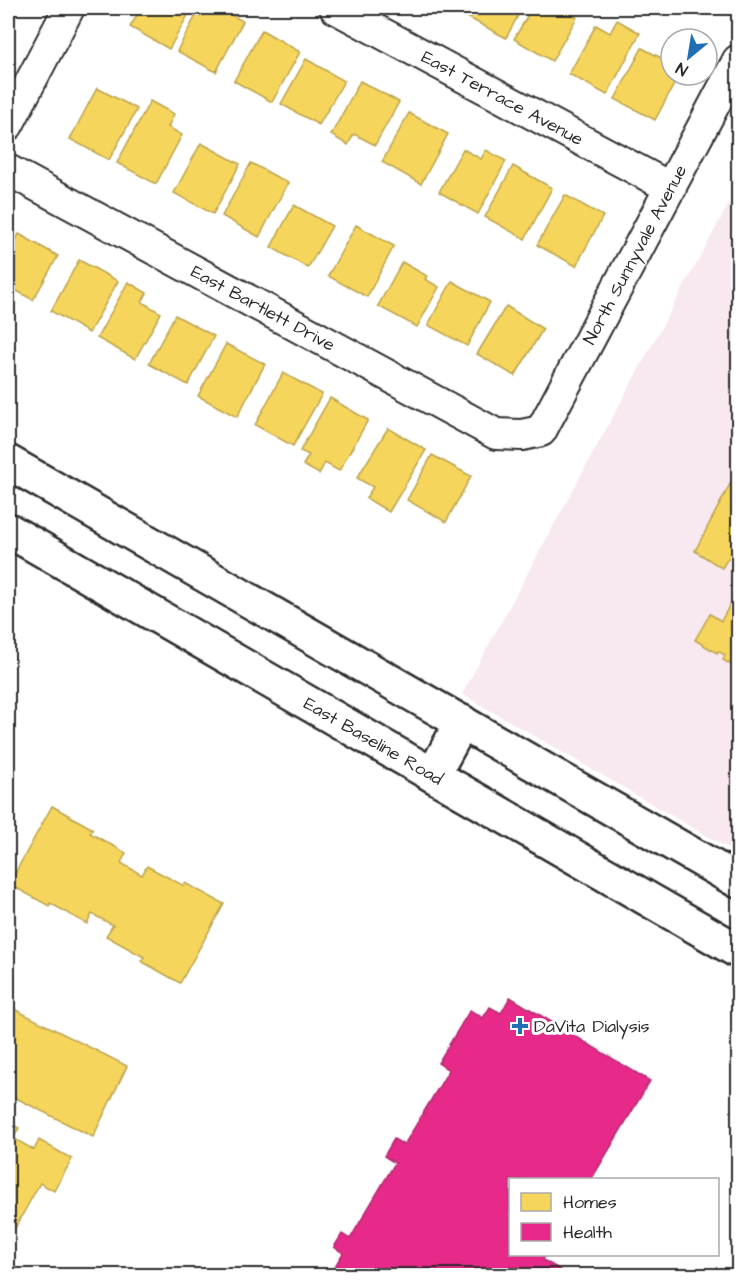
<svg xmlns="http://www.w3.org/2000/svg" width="746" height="1283" viewBox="0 0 746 1283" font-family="'Architects Daughter',sans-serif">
<rect width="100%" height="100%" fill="#fff"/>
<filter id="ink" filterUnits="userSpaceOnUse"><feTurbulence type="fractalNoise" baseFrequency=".0167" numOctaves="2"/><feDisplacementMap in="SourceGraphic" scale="12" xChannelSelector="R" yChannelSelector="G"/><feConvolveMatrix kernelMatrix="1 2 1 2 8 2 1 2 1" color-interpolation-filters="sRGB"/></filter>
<g filter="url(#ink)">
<!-- built -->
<path fill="#f8e8ef" d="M738 187V854L462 694Z"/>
<!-- homes -->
<g fill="#f6d55c" stroke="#b9a24d" stroke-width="1.5">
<path d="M141 8H192L169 49 130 27Z"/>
<path d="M200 8H218L243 21 216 72 177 51Z"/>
<path d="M472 8H522L506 38 467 17Z"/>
<path d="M532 8H560L577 17 552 61 514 39Z"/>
<path d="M617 20 640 33 607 95 569 74 596 25 610 33Z"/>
<path d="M262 30 300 52 272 102 234 81Z"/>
<path d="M642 48 671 63V75H679L655 120 615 99Z"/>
<path d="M306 59 344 81 319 125 281 104Z"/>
<path d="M360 81 399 102 375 145 354 134 348 145 331 135Z"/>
<path d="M97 88 137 109 109 160 70 139Z"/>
<path d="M150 101 174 114 168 127 182 135 156 184 117 163Z"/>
<path d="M409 113 448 134 421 184 382 162Z"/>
<path d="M201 143 240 164 213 214 174 193Z"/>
<path d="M463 149 481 159 486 150 506 161 478 214 439 192Z"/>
<path d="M251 163 288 183 259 237 222 216Z"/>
<path d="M513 166 552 188 525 239 485 217Z"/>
<path d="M565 195 603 216 576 266 537 245Z"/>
<path d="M294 205 332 226 308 268 271 247Z"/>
<path d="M356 225 394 246 367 297 328 276Z"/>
<path d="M19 234 58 256 33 300 8 286V256Z"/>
<path d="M79 260 118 281 89 333 51 311Z"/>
<path d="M402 262 427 276 425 279 439 287 417 327 378 306Z"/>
<path d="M452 281 490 302 467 346 428 325Z"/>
<path d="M128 282 147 293 142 302 161 313 135 359 97 338Z"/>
<path d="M506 306 543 329 515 376 477 354Z"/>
<path d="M175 315 214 336 188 385 149 364Z"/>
<path d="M226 344 265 364 237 417 198 396Z"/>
<path d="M283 373 322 394 293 446 255 425Z"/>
<path d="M330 398 368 420 339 471 325 463 319 474 303 465 309 455 300 451Z"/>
<path d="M388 428 426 450 389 512 366 498 373 487 357 478Z"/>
<path d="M432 455 471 476 446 522 407 500Z"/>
<path d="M738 469V565L728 558 722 568 695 551Z"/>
<path d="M737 592 738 593V669L723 660 725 655 718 651 717 653 695 640 710 614 721 621Z"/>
<path d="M52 806 93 829 90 833 126 853 121 863 142 875 147 866 184 886 185 883 224 904 180 983 141 961 144 957 106 936 113 925 92 914 87 924 50 903 49 906 9 884Z"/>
<path d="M8 1006 127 1066 93 1137 8 1094Z"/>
<path d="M8 1122 19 1128 13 1138 34 1150 39 1140 72 1159 54 1191 40 1183 8 1241Z"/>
</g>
<!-- health -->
<path fill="#e7298a" stroke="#af2a6e" stroke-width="1.5" d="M510 997 650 1081 591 1180H510V1254H546L543 1260 564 1272 562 1276H329L343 1253 334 1247 342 1234 350 1239 395 1163 384 1156 394 1139 404 1145 449 1070 438 1063 470 1010 483 1018 490 1007 501 1013Z"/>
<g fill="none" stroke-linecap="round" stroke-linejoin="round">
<!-- minor casing -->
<g stroke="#2b2b2b" stroke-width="34">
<g id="minor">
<path id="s1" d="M335 8 671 188"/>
<path d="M8 125 69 8"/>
<path id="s2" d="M8 170 496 434 522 435 541 431 738 60"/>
</g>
</g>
<!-- primary casing -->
<g stroke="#2b2b2b" stroke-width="38">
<g id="primary">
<path d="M8 462 738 881"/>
<path id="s3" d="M8 530 738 951"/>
<path d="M433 775 462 722"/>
</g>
</g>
<!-- minor -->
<use href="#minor" stroke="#fff" stroke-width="30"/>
<!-- primary -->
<use href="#primary" stroke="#fff" stroke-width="33"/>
</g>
</g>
<!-- markers -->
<path fill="#1f6fb2" stroke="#fff" stroke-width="2" d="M517 1017h6v6h6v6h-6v6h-6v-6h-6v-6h6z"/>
<g text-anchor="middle" stroke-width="6" stroke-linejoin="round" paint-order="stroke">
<!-- street labels -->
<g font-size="18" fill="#2b2b2b" stroke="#fff">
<text dy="6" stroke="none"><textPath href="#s1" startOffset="190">East Terrace Avenue</textPath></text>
<text dy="6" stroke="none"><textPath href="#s2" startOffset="800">North Sunnyvale Avenue</textPath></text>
<text dy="6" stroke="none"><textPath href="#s2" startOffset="290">East Bartlett Drive</textPath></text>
<text dy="6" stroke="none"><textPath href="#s3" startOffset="422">East Baseline Road</textPath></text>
</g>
<!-- poi labels -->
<g font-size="18" fill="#2b2b2b" stroke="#fff" text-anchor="start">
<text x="534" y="1032">DaVita Dialysis</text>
</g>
</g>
<!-- margin -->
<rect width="746" height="1283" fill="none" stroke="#fff" stroke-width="30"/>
<rect x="15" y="15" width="716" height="1253" fill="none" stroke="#2b2b2b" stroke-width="2" filter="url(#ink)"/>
<!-- legend -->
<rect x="509" y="1178" width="210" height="78" fill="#ffffff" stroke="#aaaaaa" stroke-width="1.5"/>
<rect x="521" y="1193" width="30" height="18" fill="#f6d55c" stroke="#aaaaaa" stroke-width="1.5"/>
<text x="563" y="1208" font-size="18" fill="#2b2b2b">Homes</text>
<rect x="521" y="1223" width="30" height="18" fill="#e7298a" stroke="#aaaaaa" stroke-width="1.5"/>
<text x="563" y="1238" font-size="18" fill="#2b2b2b">Health</text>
<!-- north arrow -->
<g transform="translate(689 57) rotate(210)"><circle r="28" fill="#ffffff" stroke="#aaaaaa" stroke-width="1.5"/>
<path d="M0-4.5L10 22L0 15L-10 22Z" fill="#1f6fb2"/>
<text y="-9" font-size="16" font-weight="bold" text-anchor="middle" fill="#2b2b2b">N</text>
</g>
</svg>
